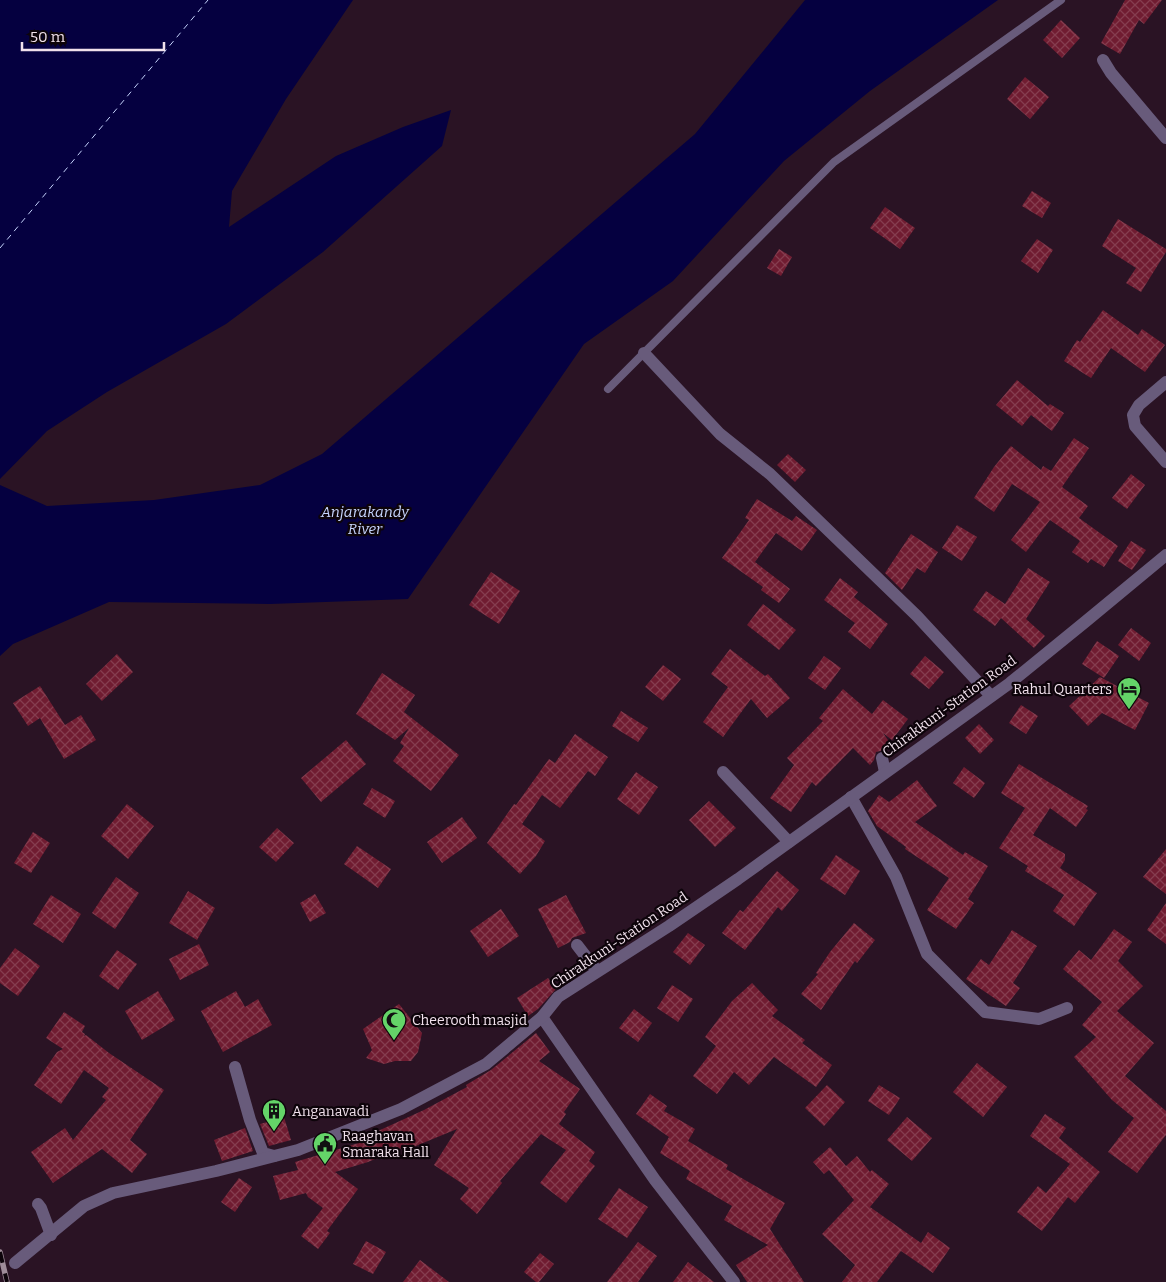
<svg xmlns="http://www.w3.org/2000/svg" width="1166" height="1282" viewBox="0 0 1166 1282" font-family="Bitter,serif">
<defs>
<pattern id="building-cross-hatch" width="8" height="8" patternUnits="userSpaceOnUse" patternTransform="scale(1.25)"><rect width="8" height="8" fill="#701c31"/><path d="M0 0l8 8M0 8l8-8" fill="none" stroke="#853d4f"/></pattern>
</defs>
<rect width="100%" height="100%" fill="#2a1324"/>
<!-- water -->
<g fill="#050040">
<path d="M0 0H353L286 99 232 191 229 227 336 156 403 127 451 110 442 146 323 252 226 324 107 392 47 431 0 479Z"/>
<path d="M805 0H998L870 91 784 161 673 281 584 344 408 599 270 604 109 602 13 644 0 656V485L47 506 154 500 260 485 322 454 695 134Z"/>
</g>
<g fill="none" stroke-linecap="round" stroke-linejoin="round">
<!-- ferry -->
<path stroke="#c5d3fc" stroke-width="1" stroke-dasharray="6 5" stroke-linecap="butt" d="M0 248 208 0"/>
</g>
<!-- building -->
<g fill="url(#building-cross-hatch)">
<path d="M1125 0H1162L1144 24 1139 20 1120 54 1101 43Z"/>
<path d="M1061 20 1080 38 1062 58 1043 40Z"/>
<path d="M1025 77 1049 97 1030 119 1007 99Z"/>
<path d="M1032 191 1051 203 1042 218 1022 206Z"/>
<path d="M885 207 915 228 900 249 870 228Z"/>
<path d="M1118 219 1166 249V252L1141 292 1126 283 1136 268 1102 246Z"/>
<path d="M1037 239 1053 250 1038 273 1021 261Z"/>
<path d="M779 249 792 257 781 276 767 268Z"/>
<path d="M1103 310 1138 335 1142 329 1165 345 1145 372 1111 348 1091 378 1064 361 1077 340 1080 342Z"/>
<path d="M1017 380 1048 406 1050 404 1064 413 1052 431 1031 415 1022 426 996 405Z"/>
<path d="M1074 438 1089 448 1062 487 1088 506 1079 518 1118 546 1104 567 1091 559 1088 563 1072 552 1080 541 1050 520 1026 552 1011 540 1040 502 1012 484 994 512 974 498 994 467 1011 446 1041 470 1043 466 1051 471Z"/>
<path d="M788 454 806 470 795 482 777 465Z"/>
<path d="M1131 474 1145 485 1127 509 1112 498Z"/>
<path d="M757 499 792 521 796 516 817 530 802 551 776 533 755 562 790 589 779 603 761 590 763 587 722 558 749 520 745 518Z"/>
<path d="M957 525 977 537 962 561 942 548Z"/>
<path d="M911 534 938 552 925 573 917 568 902 590 885 573Z"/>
<path d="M1131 541 1146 550 1132 570 1118 561Z"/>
<path d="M1028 568 1050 582 1026 619 1045 636 1034 648 1001 618 995 626 973 610 986 591 1005 604Z"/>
<path d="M491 572 520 591 499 624 469 605Z"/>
<path d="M840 578 858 592 854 597 888 624 870 649 848 632 855 623 824 600Z"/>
<path d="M763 604 796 630 779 650 747 625Z"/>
<path d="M1131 628 1151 643 1139 661 1118 645Z"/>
<path d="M1097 641 1119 656 1104 678 1082 664Z"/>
<path d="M730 649 765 676 768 674 790 698 767 718 751 699 723 737 703 722 728 687 711 674Z"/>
<path d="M117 654 133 672 102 701 86 684Z"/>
<path d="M824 656 841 668 825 690 808 678Z"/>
<path d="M925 656 944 672 929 689 910 674Z"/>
<path d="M663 665 681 679 663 701 645 687Z"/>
<path d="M382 673 415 695 404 712 459 755 431 791 393 761 404 746 400 743 409 728 395 740 356 714Z"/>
<path d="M1100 677 1149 703 1135 730 1102 713 1088 726 1069 706Z"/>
<path d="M40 686 65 725 81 715 96 740 64 759 40 718 28 726 13 703Z"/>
<path d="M843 689 872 714 883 700 908 719 892 740 883 733 890 743 884 750 876 752 874 760 870 765 853 748 816 786 812 782 791 812 770 798 794 765 787 758 823 721 819 718Z"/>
<path d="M1021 705 1038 716 1026 734 1009 723Z"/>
<path d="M621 711 648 728 638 742 612 726Z"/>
<path d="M979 724 994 740 980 754 965 738Z"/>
<path d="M575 734 608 757 595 776 588 771 560 808 542 795 522 824 545 841 536 856 520 874 487 843 514 804 516 805 549 759 555 763Z"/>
<path d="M346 740 366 764 321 802 301 778Z"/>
<path d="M1019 764 1088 806 1086 809 1088 810 1076 827 1050 808 1033 835 1065 854V860L1060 868 1097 893 1074 926 1053 911 1064 895 1025 871 1028 866 999 848 1025 808 1001 793Z"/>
<path d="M964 767 985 783 974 798 953 783Z"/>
<path d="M636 772 658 787 639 815 617 799Z"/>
<path d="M917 780 937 806 915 822 963 855 965 852 988 866 968 899 974 903 956 929 927 910 949 878 905 849 906 847 877 826 868 811 879 795 889 802Z"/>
<path d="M372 788 395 801 385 818 363 804Z"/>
<path d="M709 801 736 828 715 847 689 820Z"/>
<path d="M127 804 154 826 128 859 101 836Z"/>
<path d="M462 817 477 838 442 863 427 842Z"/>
<path d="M277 828 294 843 276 862 259 847Z"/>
<path d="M33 832 50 843 31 873 14 863Z"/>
<path d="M357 846 391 869 378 888 344 864Z"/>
<path d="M1166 849V894L1143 877Z"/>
<path d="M836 855 860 871 845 895 820 879Z"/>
<path d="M777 871 799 890 782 911 778 907 745 950 722 933 740 910 743 912Z"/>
<path d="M116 877 139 893 115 929 92 913Z"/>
<path d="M188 891 215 908 197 940 169 923Z"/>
<path d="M315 894 326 913 310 922 300 903Z"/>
<path d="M51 895 81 914 63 943 33 924Z"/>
<path d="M566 895 586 933 572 938 570 942 558 948 538 909Z"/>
<path d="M1166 903V944L1147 930Z"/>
<path d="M501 909 519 936 488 957 470 931Z"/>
<path d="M854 923 875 940 857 963 855 961 821 1010 801 994 818 974 816 973 830 952Z"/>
<path d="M1114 929 1132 942 1118 961 1143 986 1117 1011 1154 1043 1125 1076 1166 1111V1135L1137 1173 1108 1152 1134 1118 1112 1100 1074 1057 1096 1037 1082 1025 1102 1002 1063 969 1079 950 1091 960Z"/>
<path d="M1012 930 1037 946 1013 983 1020 988 1006 1006 966 979 981 959 989 965Z"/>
<path d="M688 933 705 945 690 965 673 952Z"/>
<path d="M199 944 209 965 180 980 169 959Z"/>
<path d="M15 948 40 966 18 996 0 983V968Z"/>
<path d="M117 950 137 964 118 990 99 976Z"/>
<path d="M548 978 556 989 538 1009 528 1016 517 998Z"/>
<path d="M752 983 778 1010 772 1016 805 1040 802 1043 832 1065 816 1087 774 1057 749 1085 734 1072 717 1094 693 1076 716 1046 705 1037 732 1001Z"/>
<path d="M672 985 693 999 678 1022 657 1008Z"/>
<path d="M158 991 175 1020 142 1040 125 1011Z"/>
<path d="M236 991 245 1007 258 999 272 1025 223 1052 201 1011Z"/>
<path d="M399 1004 422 1033 418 1052 411 1061H395L384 1064 366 1058 372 1050 363 1029Z"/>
<path d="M634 1009 652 1023 638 1042 619 1028Z"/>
<path d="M64 1012 85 1026 82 1032 85 1034 84 1036 86 1035 109 1053 164 1090 130 1140 147 1154 132 1173 102 1149 53 1183 31 1152 65 1128 73 1140 106 1100 102 1097 109 1088 84 1070 61 1104 34 1085 57 1052 63 1049 46 1038Z"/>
<path d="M536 1033 550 1052 539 1061 580 1089 564 1112 566 1114 559 1124 595 1152 589 1161 595 1166 566 1203 540 1183 566 1150 541 1134 500 1181 502 1183 477 1214 460 1199 469 1188 434 1165 457 1129 406 1150 404 1147 368 1162 335 1172 358 1189 327 1231 330 1233 318 1249 301 1236 323 1208 308 1197 306 1193 280 1200 273 1176 298 1170 295 1162 369 1140 367 1136 424 1110 467 1087 466 1085 491 1070Z"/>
<path d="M977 1063 1007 1087 983 1117 953 1092Z"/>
<path d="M827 1085 845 1102 824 1126 805 1108Z"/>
<path d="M879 1085 900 1098 889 1115 868 1101Z"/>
<path d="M650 1094 667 1106 664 1111 695 1129 688 1141 728 1165 726 1169 785 1203 770 1229 804 1282H747L736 1265 768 1245 724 1220 732 1206 686 1179 690 1171 660 1153 669 1137 636 1114Z"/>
<path d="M1045 1114 1066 1128 1059 1138 1100 1172 1075 1203 1068 1197 1042 1231 1017 1212 1038 1186 1046 1193 1070 1164 1030 1136Z"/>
<path d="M284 1117 291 1140 269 1146 260 1124Z"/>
<path d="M907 1117 932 1138 912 1161 887 1140Z"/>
<path d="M245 1128 253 1151 222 1161 214 1140Z"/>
<path d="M830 1147 846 1166 857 1156 870 1172 872 1170 889 1184 870 1207 921 1243 928 1232 950 1248 933 1273 901 1251 877 1282H842L855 1265 822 1234 854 1200 829 1170 824 1174 813 1162Z"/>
<path d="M239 1178 252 1187 235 1212 221 1202Z"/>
<path d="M619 1188 648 1207 627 1238 598 1219Z"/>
<path d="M366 1241 386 1252 373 1274 353 1264Z"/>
<path d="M638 1242 657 1256 638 1282H607Z"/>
<path d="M540 1253 554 1264 539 1282H536L524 1272Z"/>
<path d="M420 1260 449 1282H403Z"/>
<path d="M688 1262 714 1282H673Z"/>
</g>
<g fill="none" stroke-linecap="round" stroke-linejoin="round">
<!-- lane -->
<path stroke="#685b7b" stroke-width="8" d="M608 389 834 162 1061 0"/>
<!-- street -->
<g stroke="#685b7b" stroke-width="12">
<path d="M1103 60 1111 73 1166 138"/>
<path d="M644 353 720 434 770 474 917 616 991 696"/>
<path d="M1166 382 1139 405 1133 415 1135 426 1166 462"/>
<path d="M882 758 885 772"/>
<path d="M723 772 789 842"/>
<path d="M851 797 896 877 927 954 985 1012 1039 1019 1067 1008"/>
<path d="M577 945 597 971"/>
<path d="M542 1017 655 1180 734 1282"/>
<path d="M235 1067 250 1120 263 1153 274 1156"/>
<path d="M38 1204 41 1208 51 1235"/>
<path d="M15 1263 84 1206 113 1193 216 1171 298 1150 401 1109 486 1064 542 1017 558 997 669 926 738 879 1010 683 1085 622 1166 555"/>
</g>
<!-- rail casing -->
<g stroke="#9f8c99" stroke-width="5.5">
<path id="rail" d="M0 1252 7 1282"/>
</g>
<!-- rail -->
<use href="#rail" stroke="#0d040a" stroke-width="4" stroke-dasharray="11" stroke-linecap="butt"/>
</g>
<!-- icons -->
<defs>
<g id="hotel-pin" transform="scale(1.25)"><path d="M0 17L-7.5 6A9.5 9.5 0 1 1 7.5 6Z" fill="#64d468" stroke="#0d040a"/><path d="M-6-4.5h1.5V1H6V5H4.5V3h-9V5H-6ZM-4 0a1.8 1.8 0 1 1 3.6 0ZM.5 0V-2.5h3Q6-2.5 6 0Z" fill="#111"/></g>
<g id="mosque-pin" transform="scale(1.25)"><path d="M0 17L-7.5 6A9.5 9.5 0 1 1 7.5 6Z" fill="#64d468" stroke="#0d040a"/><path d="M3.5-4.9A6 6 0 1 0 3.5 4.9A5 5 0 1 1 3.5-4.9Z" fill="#111"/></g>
<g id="building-pin" transform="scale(1.25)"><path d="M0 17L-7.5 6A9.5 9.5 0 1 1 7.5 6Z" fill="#64d468" stroke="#0d040a"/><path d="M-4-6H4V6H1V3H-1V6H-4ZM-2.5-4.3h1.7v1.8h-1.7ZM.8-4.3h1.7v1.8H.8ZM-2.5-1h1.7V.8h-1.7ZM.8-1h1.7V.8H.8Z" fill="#111"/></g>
<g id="civic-pin" transform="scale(1.25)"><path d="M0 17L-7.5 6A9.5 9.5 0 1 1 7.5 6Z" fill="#64d468" stroke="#0d040a"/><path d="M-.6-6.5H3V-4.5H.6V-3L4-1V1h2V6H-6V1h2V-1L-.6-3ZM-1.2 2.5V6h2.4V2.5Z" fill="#111"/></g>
</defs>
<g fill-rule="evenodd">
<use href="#hotel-pin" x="1129" y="689"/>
<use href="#mosque-pin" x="394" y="1020"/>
<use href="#building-pin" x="274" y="1111"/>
<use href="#civic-pin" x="325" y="1144"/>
</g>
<g text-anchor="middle" stroke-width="4.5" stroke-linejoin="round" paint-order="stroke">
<!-- poi labels -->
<g font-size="14" fill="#f1e1ec" stroke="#0d040a" text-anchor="start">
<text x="1112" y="694" text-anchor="end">Rahul Quarters</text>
<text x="412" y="1025">Cheerooth masjid</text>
<text x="292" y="1116">Anganavadi</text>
<text x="342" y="1141">Raaghavan<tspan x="342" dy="16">Smaraka Hall</tspan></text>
</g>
<!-- street labels -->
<g font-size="14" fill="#f1e1ec" stroke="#0d040a">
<text transform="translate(949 706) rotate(-36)" y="5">Chirakkuni-Station Road</text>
<text transform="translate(619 940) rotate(-34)" y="5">Chirakkuni-Station Road</text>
</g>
<!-- water labels -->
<g font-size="15" font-style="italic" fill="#c5d3fc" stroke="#0d040a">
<text x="365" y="517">Anjarakandy<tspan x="365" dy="17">River</tspan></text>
</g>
</g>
<!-- scale -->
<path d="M22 42v8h142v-8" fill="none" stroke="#f1e1ec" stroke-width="2.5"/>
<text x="30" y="42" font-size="15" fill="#f1e1ec" stroke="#0d040a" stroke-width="4" paint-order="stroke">50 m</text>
</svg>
